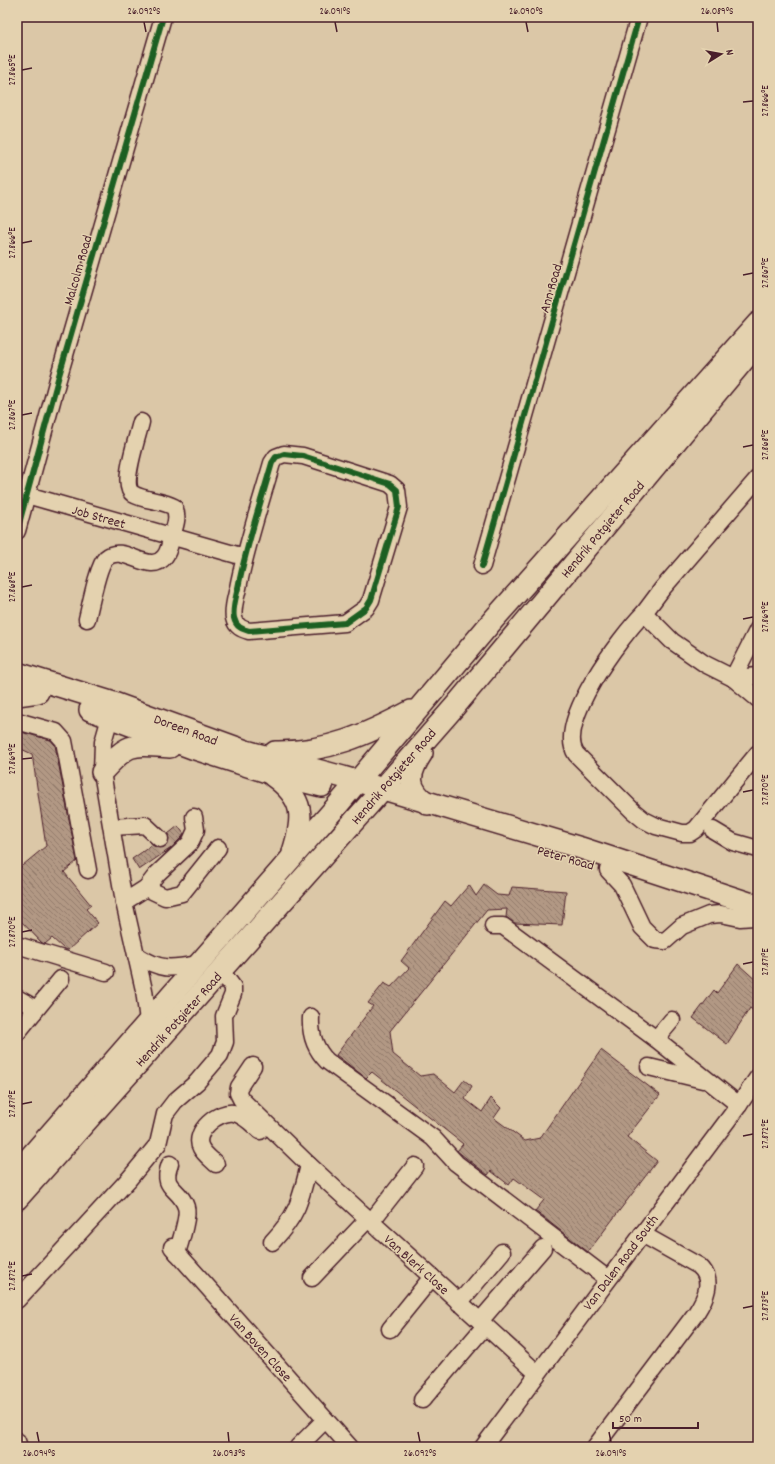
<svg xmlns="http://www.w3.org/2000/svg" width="775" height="1464" viewBox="0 0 775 1464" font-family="Dekko,sans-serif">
<defs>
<pattern id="building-back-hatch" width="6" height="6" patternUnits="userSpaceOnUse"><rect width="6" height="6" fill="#b29884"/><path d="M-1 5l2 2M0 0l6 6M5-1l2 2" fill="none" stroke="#937b6c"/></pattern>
</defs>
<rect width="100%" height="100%" fill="#dbc7a7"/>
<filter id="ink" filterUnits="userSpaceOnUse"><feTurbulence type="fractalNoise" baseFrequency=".025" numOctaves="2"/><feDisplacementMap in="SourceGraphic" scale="8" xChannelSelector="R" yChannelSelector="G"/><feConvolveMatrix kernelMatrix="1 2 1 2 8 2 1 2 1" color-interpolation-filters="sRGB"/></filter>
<g filter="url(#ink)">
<!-- building -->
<g fill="url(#building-back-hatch)" stroke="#4a1f2b">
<path d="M21 732 51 740 55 745 77 861 64 872 91 905 86 909 98 923 68 950 64 949 52 938 45 944 42 943 17 917V870L46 846 32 754 17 747Z"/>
<path d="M178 826 184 834 182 837 171 848 139 870 132 859 152 845 158 848 167 846 169 841 168 834Z"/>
<path d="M469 885 476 896 484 885 497 895 509 896 512 887 566 891 562 925 514 923 506 917 507 909 487 910 390 1031 393 1054 420 1076 433 1074 455 1092 464 1080 472 1086 465 1099 482 1112 491 1098 501 1108 494 1118 525 1141 540 1138 601 1050 660 1095 627 1137 657 1161 588 1252 535 1211 544 1200 514 1178 509 1185 491 1171 488 1175 457 1151 463 1144 372 1072 366 1078 336 1055 373 1006 368 1003 384 983 391 987 409 968 401 961 445 901 451 906Z"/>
<path d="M738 964 758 982V1004L753 1010 750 1008 727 1044 693 1018 714 990 717 993Z"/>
</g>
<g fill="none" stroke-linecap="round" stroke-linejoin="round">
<!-- minor-tunnel -->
<path stroke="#bea58e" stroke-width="16" stroke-dasharray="16 8" stroke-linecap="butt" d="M160 839 167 850"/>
<!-- minor casing -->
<g stroke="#4a1f2b" stroke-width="19">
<g id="minor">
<path d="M284 454 303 456 390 484 397 490 399 507 371 600 366 608 345 623 249 631C242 629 236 627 234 618 232 609 236 597 238 588 246 546 260 505 272 463L276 457Z"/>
<path d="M27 495 244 557"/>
<path d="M17 531 58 379 163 17"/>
<path d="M482 566 639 17"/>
<path d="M644 613 662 589 758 478"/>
<path d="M87 619C90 607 98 565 106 558 123 542 150 577 165 556 169 551 170 543 172 536 175 526 179 517 174 507 162 500 145 501 133 494 120 486 138 436 141 422"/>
<path d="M733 678 758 629"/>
<path d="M733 678 758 676"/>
<path d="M758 699 733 678 705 664 672 641 644 613C621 636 555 723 576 754L633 811 644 820 656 826 682 833H690L696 829 758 753"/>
<path d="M113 707 103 742 102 772 124 902 144 990 148 1021"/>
<path d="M17 721 56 732 64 741 88 870"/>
<path d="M112 827 145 825 160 839"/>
<path d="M713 830 733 842 758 849"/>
<path d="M608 870 622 885 642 927 655 940 665 941 682 926 709 915 721 914 740 918 754 917"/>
<path d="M146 888 165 897 182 893 218 848"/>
<path d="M124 902 146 888 157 874 190 843 196 830 194 817"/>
<path d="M493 926H503L656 1039 739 1105"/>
<path d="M17 945 106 972"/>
<path d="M136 955C162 971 170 969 199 964"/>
<path d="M17 998 28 1004 34 1012 61 979"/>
<path d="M311 1017C310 1034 315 1049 327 1061L433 1138 456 1163 608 1279"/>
<path d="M17 1033 34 1012"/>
<path d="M656 1039 672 1020"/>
<path d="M253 1066 239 1087 238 1093 241 1099 309 1165 537 1373"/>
<path d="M649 1067 703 1080"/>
<path d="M170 1164C160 1190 180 1187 186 1207 189 1216 180 1243 177 1253"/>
<path d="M216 1164C211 1159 204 1154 201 1148 192 1132 219 1110 234 1113 244 1115 252 1124 260 1131"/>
<path d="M371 1222 415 1166"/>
<path d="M272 1242C298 1214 300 1202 309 1165"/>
<path d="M172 1247 350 1447"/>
<path d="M312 1278 368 1219"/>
<path d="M17 1300 129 1179 158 1144 165 1114 175 1101 197 1082 220 1055 225 1042 224 1016 233 994V987L221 971"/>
<path d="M459 1303 502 1252"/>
<path d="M480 1321 543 1248"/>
<path d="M390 1329 432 1277"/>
<path d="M422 1400 485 1326"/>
<path d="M17 1441 19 1447"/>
<path d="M298 1447 325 1420"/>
<path d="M483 1447 739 1105 758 1077"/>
<path d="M595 1447 696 1313C705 1299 715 1280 699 1266L642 1234"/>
</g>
</g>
<!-- major casing -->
<g stroke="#4a1f2b" stroke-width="24">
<g id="major">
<path d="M17 673 114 703 246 751 343 777 581 848 758 906"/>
<path d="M17 695 38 692"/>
<path d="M90 710 192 748 270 773 322 786"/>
<path d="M275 752C326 753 368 734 411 711"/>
<path d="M422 753C408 774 406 788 428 804"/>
<path d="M102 772C129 742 131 744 170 747"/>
<path d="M273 776C305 799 304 817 293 852"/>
<path d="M17 1172 336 807 494 619 758 323"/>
<path d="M17 1199 372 801 456 705 758 343"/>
</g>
</g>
<!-- minor -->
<use href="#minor" stroke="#e4d2af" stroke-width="16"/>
<!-- major -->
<use href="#major" stroke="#e4d2af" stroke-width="21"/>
<!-- cycleway casing -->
<g stroke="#e4d2af" stroke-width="8">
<g id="cycleway">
<path d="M284 454 303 456 390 484 397 490 399 507 371 600 366 608 345 623 249 631C242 629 236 627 234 618 232 609 236 597 238 588 246 546 260 505 272 463L276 457Z"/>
<path d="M17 531 58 379 163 17"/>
<path d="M482 566 639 17"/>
</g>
</g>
<!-- cycleway -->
<use href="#cycleway" stroke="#1b5e20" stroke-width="6"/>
</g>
</g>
<!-- ticks -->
<path fill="none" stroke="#4a1f2b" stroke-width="1.5" d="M144 22 146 32M335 22 337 32M526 22 528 32M717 22 718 32M22 70 32 68M743 102 753 101M22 243 32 241M743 275 753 273M22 415 32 413M743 447 753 445M22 587 32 585M743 619 753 617M22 759 32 758M743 792 753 790M22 932 32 930M743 964 753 962M22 1104 32 1102M743 1136 753 1134M22 1276 32 1274M743 1308 753 1306M37 1432 39 1442M228 1432 229 1442M418 1432 420 1442M609 1432 611 1442"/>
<g text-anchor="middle" stroke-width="3" stroke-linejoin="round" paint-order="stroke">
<!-- street labels -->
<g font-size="14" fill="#4a1f2b" stroke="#e4d2af">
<text transform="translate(77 270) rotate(-74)" y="5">Malcolm Road</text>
<text transform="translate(550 288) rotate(-74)" y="5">Ann Road</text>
<text transform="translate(99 516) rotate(16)" y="5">Job Street</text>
<text transform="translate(602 529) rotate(-50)" y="5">Hendrik Potgieter Road</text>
<text transform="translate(186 729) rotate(20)" y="5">Doreen Road</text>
<text transform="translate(393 776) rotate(-49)" y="5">Hendrik Potgieter Road</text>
<text transform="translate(566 857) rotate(16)" y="5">Peter Road</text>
<text transform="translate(178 1019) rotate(-48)" y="5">Hendrik Potgieter Road</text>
<text transform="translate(620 1262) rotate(-53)" y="5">Van Dalen Road South</text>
<text transform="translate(417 1264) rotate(42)" y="5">Van Blerk Close</text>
<text transform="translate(261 1347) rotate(48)" y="5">Van Boven Close</text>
</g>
</g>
<!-- margin -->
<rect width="775" height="1464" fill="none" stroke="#e4d2af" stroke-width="44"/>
<!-- north arrow -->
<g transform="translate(721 54) rotate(79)" stroke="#e4d2af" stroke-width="3" paint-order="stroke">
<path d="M0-3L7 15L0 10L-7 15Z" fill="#4a1f2b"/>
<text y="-6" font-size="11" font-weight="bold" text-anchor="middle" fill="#4a1f2b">N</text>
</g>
<!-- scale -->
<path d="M613 1422v6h85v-6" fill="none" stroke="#4a1f2b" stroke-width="2"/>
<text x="619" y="1422" font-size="12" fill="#4a1f2b" stroke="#e4d2af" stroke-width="3" paint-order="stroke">50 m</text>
<rect x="22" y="22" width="731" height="1420" fill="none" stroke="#4a1f2b" stroke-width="1.5"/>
<g font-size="10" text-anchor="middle" fill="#4a1f2b">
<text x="144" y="14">26.092°S</text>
<text x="335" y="14">26.091°S</text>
<text x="526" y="14">26.090°S</text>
<text x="717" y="14">26.089°S</text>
<text transform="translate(11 70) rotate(-90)" y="4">27.865°E</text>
<text transform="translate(764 101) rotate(-90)" y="4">27.866°E</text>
<text transform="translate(11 243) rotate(-90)" y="4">27.866°E</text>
<text transform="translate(764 273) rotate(-90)" y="4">27.867°E</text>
<text transform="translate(11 415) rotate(-90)" y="4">27.867°E</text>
<text transform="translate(764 445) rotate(-90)" y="4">27.868°E</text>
<text transform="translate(11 587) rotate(-90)" y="4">27.868°E</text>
<text transform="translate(764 617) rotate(-90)" y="4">27.869°E</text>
<text transform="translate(11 759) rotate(-90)" y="4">27.869°E</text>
<text transform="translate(764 790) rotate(-90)" y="4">27.870°E</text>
<text transform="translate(11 932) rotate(-90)" y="4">27.870°E</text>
<text transform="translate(764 962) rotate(-90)" y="4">27.871°E</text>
<text transform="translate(11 1104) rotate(-90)" y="4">27.871°E</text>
<text transform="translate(764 1134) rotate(-90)" y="4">27.872°E</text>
<text transform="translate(11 1276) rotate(-90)" y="4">27.872°E</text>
<text transform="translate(764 1306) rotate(-90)" y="4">27.873°E</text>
<text x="39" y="1456">26.094°S</text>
<text x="229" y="1456">26.093°S</text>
<text x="420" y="1456">26.092°S</text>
<text x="611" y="1456">26.091°S</text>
</g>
</svg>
